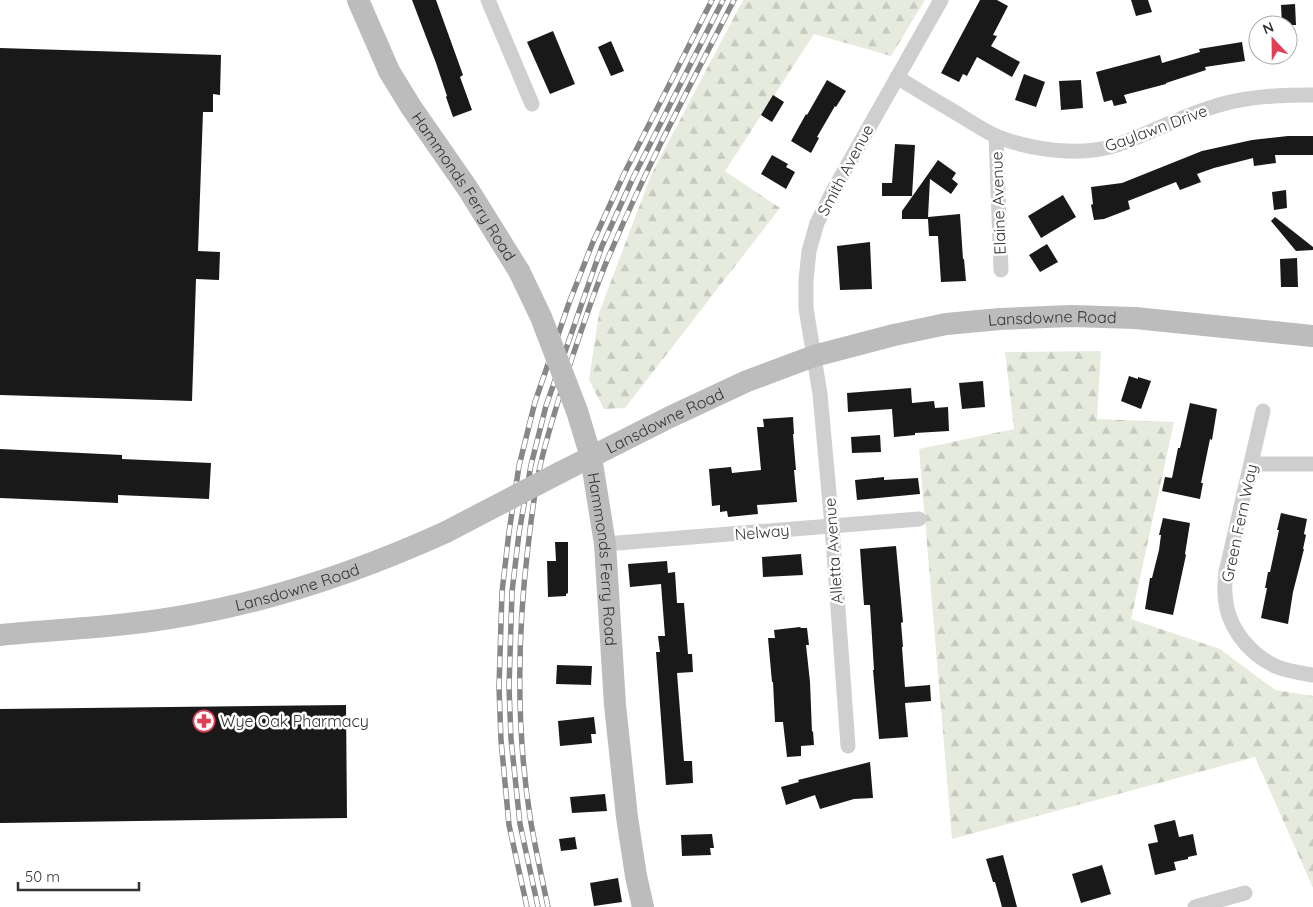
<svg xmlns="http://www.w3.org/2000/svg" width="1313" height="907" viewBox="0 0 1313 907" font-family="Quicksand,sans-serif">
<defs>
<pattern id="forest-firs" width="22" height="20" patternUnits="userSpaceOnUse" patternTransform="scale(1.25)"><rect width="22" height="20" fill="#e6ebde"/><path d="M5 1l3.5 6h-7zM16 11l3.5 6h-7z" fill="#c6cabf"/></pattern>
</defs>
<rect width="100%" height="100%" fill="#fff"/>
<!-- forest -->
<g fill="url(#forest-firs)">
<path d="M743 0H925L891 56 814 34 725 171 780 208 625 408 604 409 589 380 599 313 651 175Z"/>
<path d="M1101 351 1097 419 1174 422 1131 619 1220 649 1275 690 1313 696V888L1255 757 952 839 919 449 1014 429 1005 352Z"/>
</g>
<!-- building -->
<g fill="#191919">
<path d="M412 0H436L463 75 460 77 472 110 453 117 446 97 447 96 436 63Z"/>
<path d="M980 0H997L1008 6 993 35 997 36 991 46 1020 62 1012 77 977 57 967 76 963 74 959 82 941 73Z"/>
<path d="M1131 0H1148L1152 12 1136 16Z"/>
<path d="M1295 4 1296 25H1282L1281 5Z"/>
<path d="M553 31 575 84 550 94 527 42Z"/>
<path d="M611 41 624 71 611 76 598 47Z"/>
<path d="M1242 42 1245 61 1205 67 1206 70 1166 83V84L1124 95 1127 103 1114 106 1112 100 1104 102 1096 72 1160 55 1162 63 1200 52 1199 49Z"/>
<path d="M0 48 221 55 220 95 213 94V112H203L198 251 220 252 219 280 196 279 192 401 0 395Z"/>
<path d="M1024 74 1045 82 1036 107 1015 100Z"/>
<path d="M827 80 846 91 836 107 835 106 817 137 819 138 811 153 791 141 806 114 807 115Z"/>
<path d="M1081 80 1083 108 1061 110 1059 81Z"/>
<path d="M773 95 784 102 772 122 761 115Z"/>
<path d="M1288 136H1313V155H1275L1276 163 1254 166 1253 158 1214 168 1197 174 1201 182 1180 190 1176 182 1128 201 1130 209 1104 219 1094 220 1091 205 1093 204 1091 187 1122 183 1202 151 1252 140Z"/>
<path d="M895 144 915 145 912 196H882V183H892Z"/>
<path d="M772 155 788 164 786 167 795 172 786 189 761 174Z"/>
<path d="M938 160 956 173 952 179 958 184 951 194 930 179 928 217 960 214 963 259H964L966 281 941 282 938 237V236H929L928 219H902V211Z"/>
<path d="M1286 190 1287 208 1274 210 1272 192Z"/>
<path d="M1063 195 1076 217 1041 238 1028 216Z"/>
<path d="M1275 217 1313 247V250L1296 251 1271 221Z"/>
<path d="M870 242 872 289 840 290 837 246Z"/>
<path d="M1047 244 1058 262 1040 272 1029 255Z"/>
<path d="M1297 258 1298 287H1281L1280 259Z"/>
<path d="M1129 376 1138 379V377L1151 381 1141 409 1121 401Z"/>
<path d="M983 381 985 407 962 409 959 383Z"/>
<path d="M911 388 912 403 934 401 935 408 948 407 949 431 915 433V435L894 437 892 409 848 412 847 393Z"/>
<path d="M1190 403 1217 409 1212 440 1210 439 1201 483H1203L1200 499 1162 491 1165 477 1172 478 1178 448H1180Z"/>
<path d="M793 417 794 434H793L796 470H794L797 502 757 505 758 514 728 517 727 511 720 512V505L712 506 709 469 731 467 732 473 761 470 757 427H764L763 419Z"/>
<path d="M880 435 881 452 852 453 851 437Z"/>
<path d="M0 449 122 455V459L211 463 209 499 118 495V503L0 498Z"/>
<path d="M884 477V480L918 478 920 494 857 500 855 480Z"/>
<path d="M1281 513 1307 519 1304 534 1306 535 1303 549H1304L1293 592 1288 624 1261 618 1267 588H1265L1268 572H1270L1279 530H1277Z"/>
<path d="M1163 518 1190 523 1185 554 1186 555 1173 615 1145 609 1150 578H1152L1159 550 1161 535H1159Z"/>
<path d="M555 542H568V593L566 594V596L548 597 547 561H556Z"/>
<path d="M896 546 903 622 901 623 903 647H902L905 687 930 685 931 701 905 703 908 737 879 739 873 670H874L870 605H864L860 549Z"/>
<path d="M801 554 803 575 763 577 762 557Z"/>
<path d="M667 561 668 573 675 572 677 603H684L688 654H692L693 672 677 673 684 761H692L693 783 666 785 656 652H660L658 636H665L661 584 630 587 628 564Z"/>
<path d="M800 627 801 628H807L809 645H806L810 682 812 732 813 731 814 745 801 746V756L787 757 783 722H775L773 682H772L768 638H775L774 630Z"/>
<path d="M557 665 592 666 591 685 556 684Z"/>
<path d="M346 705 347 818 0 823V709Z"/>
<path d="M594 717 596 734H591L592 743 560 746 558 721Z"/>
<path d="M870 762 873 798 854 799 820 809 815 795 786 805 781 787 799 782 798 780Z"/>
<path d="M605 794 607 811 572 813 570 797Z"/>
<path d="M1175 820 1179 837 1193 834 1197 855 1188 857V859L1174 862 1176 870 1155 875 1148 844 1158 842 1154 825Z"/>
<path d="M712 834 714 848H710L711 855 682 856 681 835Z"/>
<path d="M575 837 577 849 561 851 559 839Z"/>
<path d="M1003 855 1017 907H1002L995 882H993L986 859Z"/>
<path d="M1102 865 1111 894 1081 903 1072 874Z"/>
<path d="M618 878 622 902 594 906 590 883Z"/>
</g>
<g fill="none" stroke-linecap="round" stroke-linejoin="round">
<!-- street -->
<g stroke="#cfcfcf" stroke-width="15">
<path d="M488 0 532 104"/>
<path d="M897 77C917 90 938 102 958 114 971 122 984 131 998 137 1033 150 1081 157 1117 145 1151 133 1184 115 1219 105 1249 96 1282 95 1313 95"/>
<path d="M996 136 1001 270"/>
<path d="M1263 411 1226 572C1226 578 1224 585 1225 592 1225 623 1246 652 1275 666 1286 671 1301 673 1313 675"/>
<path d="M1251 464H1313"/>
<path d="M605 544 919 519"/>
<path d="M848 746 832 526 820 394 806 308V280L809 251 817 223 833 191 941 0"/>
<path d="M1195 907 1245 893"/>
</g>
<!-- secondary -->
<g stroke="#bcbcbc" stroke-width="22">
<path id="s1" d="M358 0 389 71 411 107 468 189 519 271"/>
<path id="s2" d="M577 411 591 457 605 544 615 705 627 817 636 876 643 907"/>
<path id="s3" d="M561 472 670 417 747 381 814 356 894 335 946 324 1000 319 1071 316 1135 318 1313 336"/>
<path id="s4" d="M0 635C57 629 114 628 171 618 266 603 358 572 446 532"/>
</g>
<!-- rail casing -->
<g stroke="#878787" stroke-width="5.5">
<g id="rail">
<path d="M527 907 509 825 501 740 499 687 502 592 509 532 519 466 535 402 569 303 593 242 624 174 712 0"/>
<path d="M538 907 520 824 511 739 509 687 512 592 519 533 531 465 546 406 602 246 633 178 723 0"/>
<path d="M548 907C542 879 536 851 531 823 516 731 517 638 528 547 531 520 535 488 541 462 550 425 562 388 574 352 586 317 597 282 612 249 648 164 692 82 734 0"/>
</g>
</g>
<!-- rail -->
<use href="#rail" stroke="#fff" stroke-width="4" stroke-dasharray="11" stroke-linecap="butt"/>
<!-- secondary-bridge -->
<g stroke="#bcbcbc" stroke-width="22">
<path d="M519 271 541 317 577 411"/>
<path d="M446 532 561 472"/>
</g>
</g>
<!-- icons -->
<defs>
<g id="pharmacy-ring" transform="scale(1.125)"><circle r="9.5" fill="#fff" stroke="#df3e55" stroke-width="1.5"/><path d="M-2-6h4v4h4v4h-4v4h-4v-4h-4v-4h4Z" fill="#df3e55"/></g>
</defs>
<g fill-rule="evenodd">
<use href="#pharmacy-ring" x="204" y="721"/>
</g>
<g text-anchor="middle" stroke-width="5" stroke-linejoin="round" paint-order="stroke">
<!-- street labels -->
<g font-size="16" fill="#323232" stroke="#fff">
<text transform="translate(1156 128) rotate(-20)" y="6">Gaylawn Drive</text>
<text transform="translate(845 170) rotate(-62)" y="6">Smith Avenue</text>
<text dy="6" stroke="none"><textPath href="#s1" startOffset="215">Hammonds Ferry Road</textPath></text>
<text transform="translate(998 203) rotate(-92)" y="6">Elaine Avenue</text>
<text dy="6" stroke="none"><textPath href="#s3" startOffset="521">Lansdowne Road</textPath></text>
<text dy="6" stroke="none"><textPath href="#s3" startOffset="116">Lansdowne Road</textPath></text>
<text transform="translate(1239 523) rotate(-78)" y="6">Green Fern Way</text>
<text transform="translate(762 532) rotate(-5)" y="6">Nelway</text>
<text transform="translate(833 551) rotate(-94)" y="6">Alletta Avenue</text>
<text dy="6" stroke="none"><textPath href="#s2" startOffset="151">Hammonds Ferry Road</textPath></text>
<text dy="6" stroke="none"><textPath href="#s4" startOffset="302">Lansdowne Road</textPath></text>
</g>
<!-- poi labels -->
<g font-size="16" fill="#323232" stroke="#fff" text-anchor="start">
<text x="220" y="727">Wye Oak Pharmacy</text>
</g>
</g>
<!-- north arrow -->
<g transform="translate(1273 40) rotate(338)"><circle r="24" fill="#ffffff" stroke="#adadad"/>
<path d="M0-4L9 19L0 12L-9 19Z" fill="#df3e55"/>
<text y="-8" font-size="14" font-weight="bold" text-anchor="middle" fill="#323232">N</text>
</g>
<!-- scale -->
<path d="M18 882v8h121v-8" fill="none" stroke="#323232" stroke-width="2.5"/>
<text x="25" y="882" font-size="15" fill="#323232" stroke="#ffffff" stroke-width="4" paint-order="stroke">50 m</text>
</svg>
